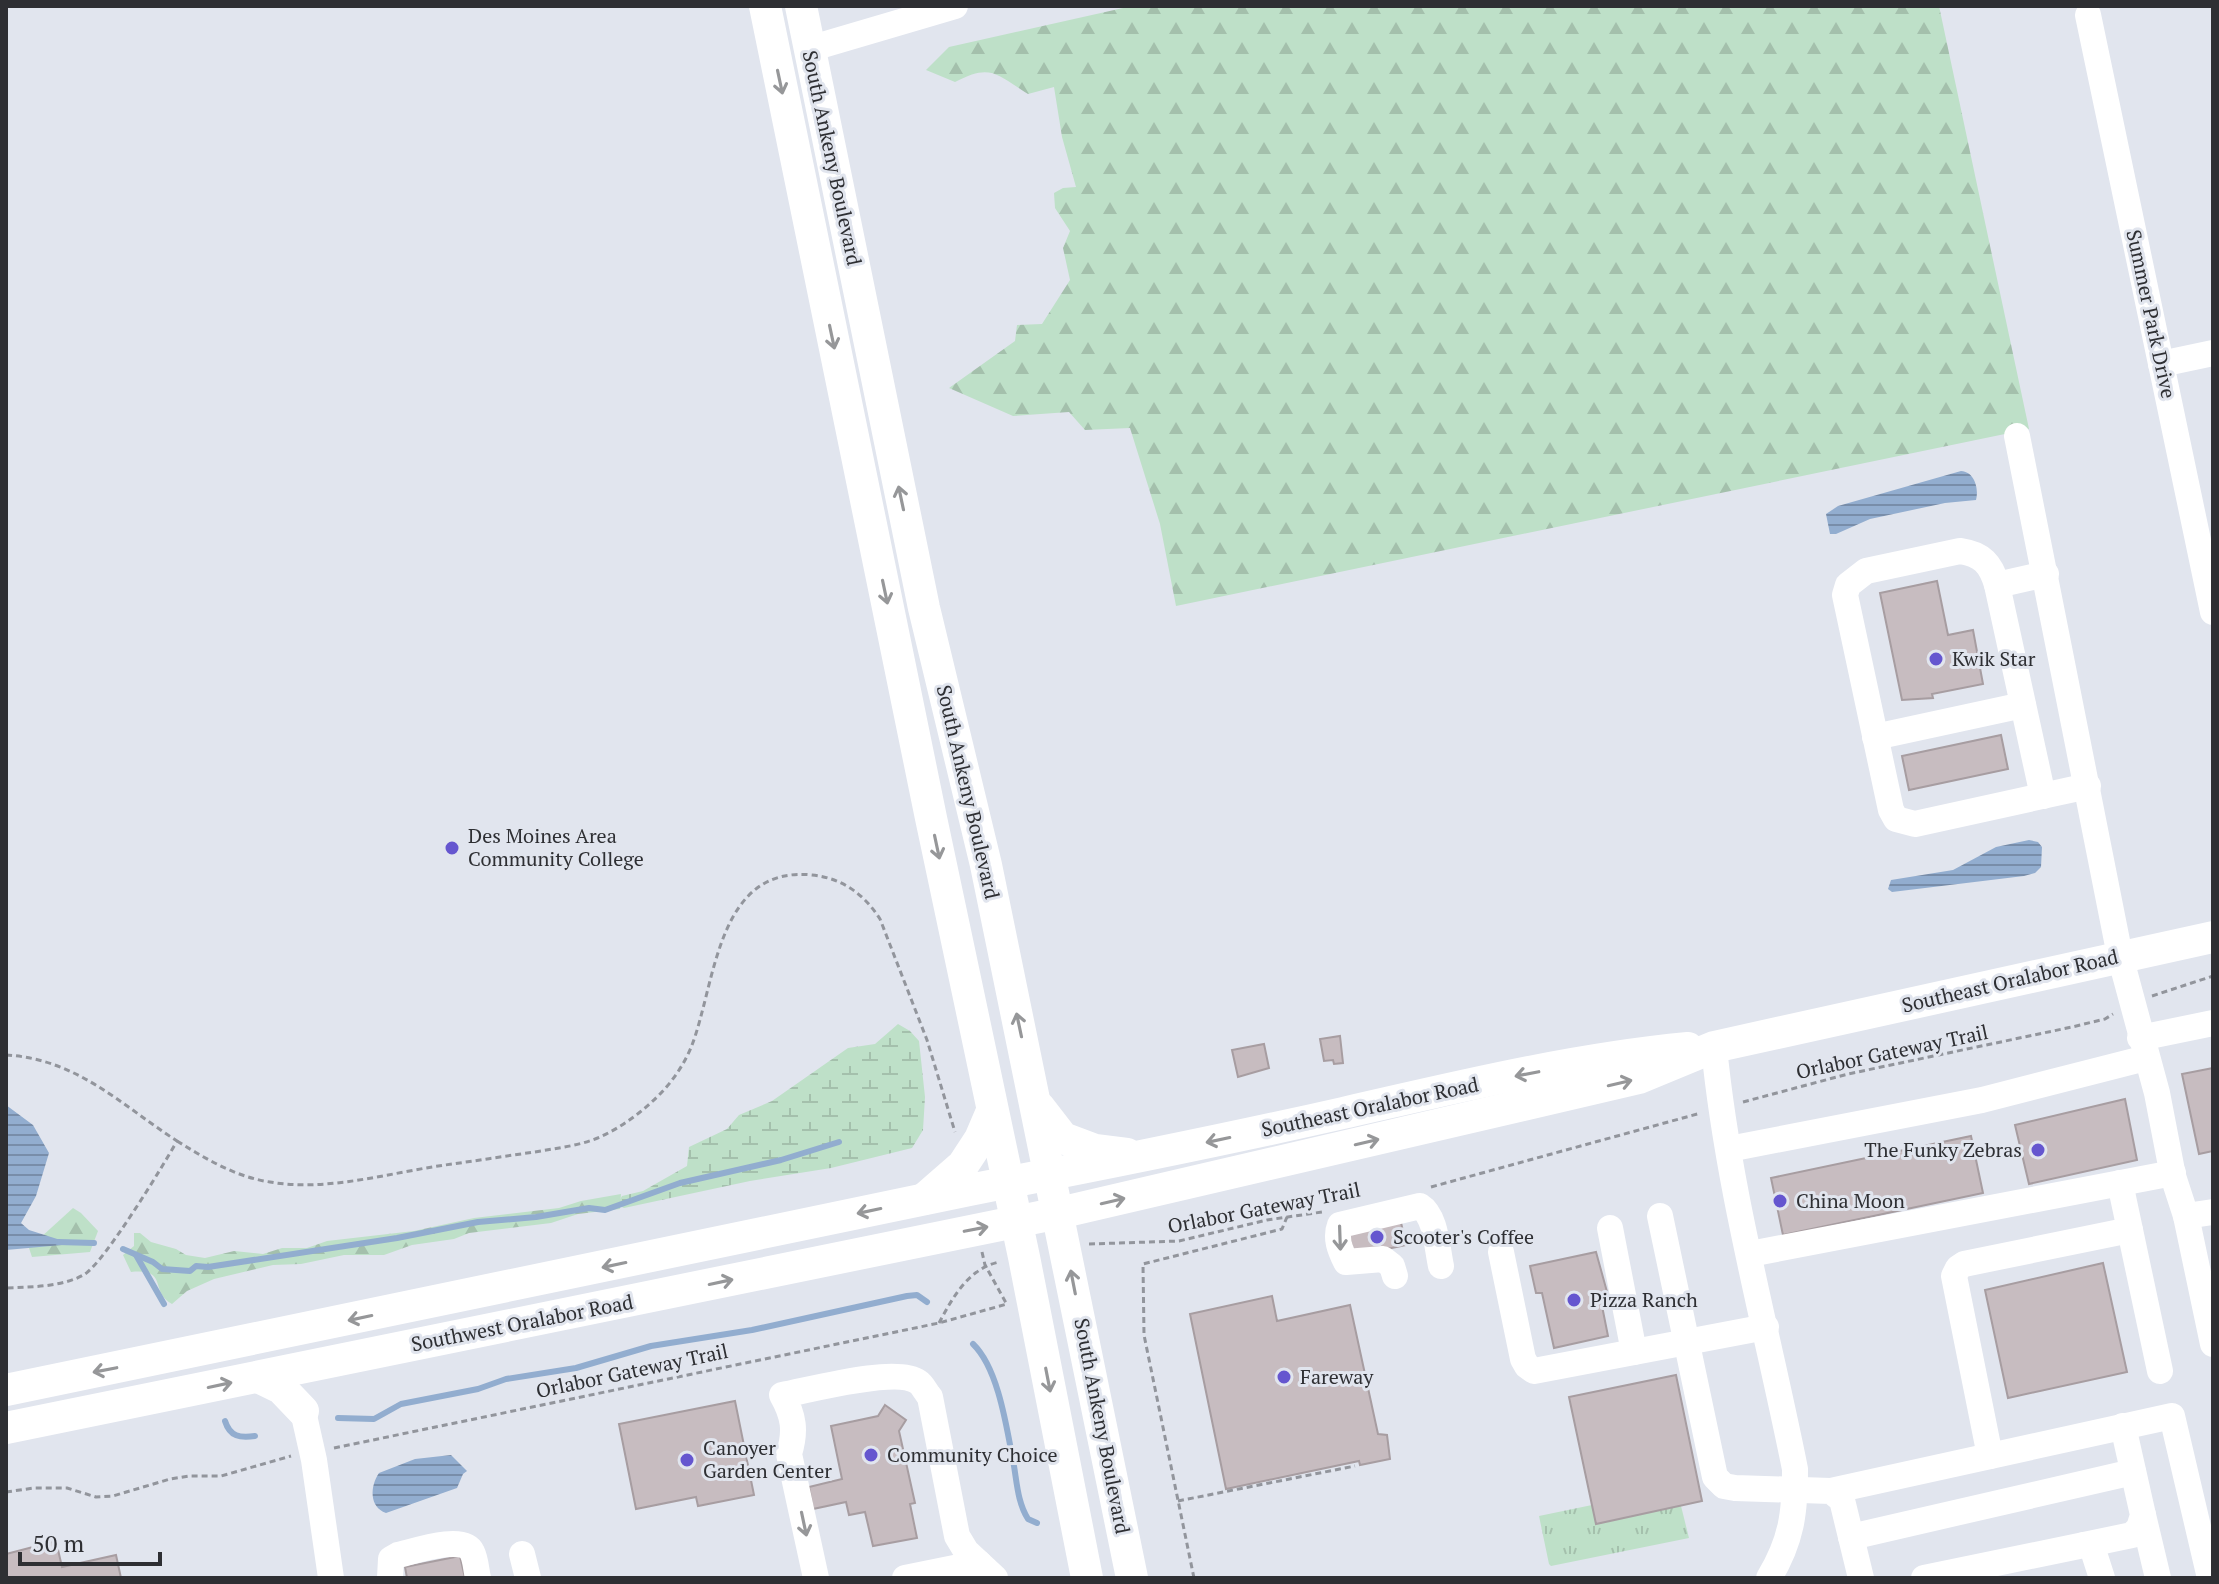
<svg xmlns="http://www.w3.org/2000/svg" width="2219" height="1584" viewBox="0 0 2219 1584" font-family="'PT Serif',serif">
<defs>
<pattern id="forest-firs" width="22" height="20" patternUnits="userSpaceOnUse" patternTransform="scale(2)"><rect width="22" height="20" fill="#bee0c8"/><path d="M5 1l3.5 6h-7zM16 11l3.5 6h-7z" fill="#a4c0ac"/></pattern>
<pattern id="wetland-marsh" width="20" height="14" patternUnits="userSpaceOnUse" patternTransform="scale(2)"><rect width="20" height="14" fill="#bee0c8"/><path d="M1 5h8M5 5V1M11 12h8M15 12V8" fill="none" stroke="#a4c0ac"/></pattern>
<pattern id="park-tufts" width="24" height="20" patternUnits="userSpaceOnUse" patternTransform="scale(2)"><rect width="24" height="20" fill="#bee0c8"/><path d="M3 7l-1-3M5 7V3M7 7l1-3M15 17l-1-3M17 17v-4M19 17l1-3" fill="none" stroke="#a4c0ac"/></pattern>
<pattern id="water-rules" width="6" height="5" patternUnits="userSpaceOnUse" patternTransform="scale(2)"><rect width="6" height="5" fill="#92adcf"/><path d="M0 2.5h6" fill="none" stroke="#788da9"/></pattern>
</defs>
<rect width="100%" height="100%" fill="#e1e5ee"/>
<!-- forest -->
<g fill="url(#forest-firs)">
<path d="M1132 6H1939L2029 429 1176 606 1160 524 1130 428 1085 430 1069 412 1013 416 949 388 1015 341 1017 325 1042 324 1070 280 1063 248 1070 231 1055 208 1054 193 1063 188 1076 187 1062 137 1054 87 1028 94C996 74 991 63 955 82L926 70 949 47Z"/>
<path d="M621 1194 620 1209 578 1214 551 1223 469 1233 454 1239 412 1245 384 1255H344L301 1264 273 1265 214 1279 187 1291 172 1304C149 1292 169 1268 131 1272L123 1255 134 1246V1233H140L151 1242 176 1249 186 1255 205 1258 234 1251 263 1254 282 1248H307L327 1241 414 1231 474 1218 559 1208 581 1201Z"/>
<path d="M73 1208 81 1213 98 1231 90 1252 32 1257 29 1248Z"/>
</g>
<!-- wetland -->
<path fill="url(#wetland-marsh)" d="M898 1024 910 1031 919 1041 925 1097 923 1130 912 1148 831 1168 750 1181 624 1208 617 1205 622 1196 643 1191 687 1166 689 1147 727 1129 739 1115 772 1101 848 1048 875 1044Z"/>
<!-- park -->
<path fill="url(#park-tufts)" d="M1592 1505 1597 1524 1681 1506 1689 1538 1551 1566 1549 1564 1539 1516Z"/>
<!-- water -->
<g fill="url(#water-rules)">
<path d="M1961 471C1975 472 1979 489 1976 500L1945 503 1870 519 1836 534H1830L1826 514 1838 506Z"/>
<path d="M2029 840 2038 842 2042 847 2041 867 2035 873 2024 876 1892 892 1888 889 1891 880 1953 870 1996 847Z"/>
<path d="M6 1105 33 1125 49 1153 36 1196 21 1223 29 1230 73 1244 6 1250Z"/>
<path d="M451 1455 467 1471 463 1474 457 1488 386 1513C369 1507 370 1486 379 1473L415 1459Z"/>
</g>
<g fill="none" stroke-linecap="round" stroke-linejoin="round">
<!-- stream -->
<g stroke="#92adcf" stroke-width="6">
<path d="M58 1242 94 1243"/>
<path d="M123 1249 153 1262 162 1269 190 1271 196 1266 208 1267 397 1238 478 1222 536 1217 589 1208 605 1210 680 1183 781 1160 839 1142"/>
<path d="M136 1255 164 1304"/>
<path d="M973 1344C999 1369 1007 1430 1014 1466 1017 1484 1018 1503 1028 1519L1037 1523"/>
<path d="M338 1418 374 1419 401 1404 478 1389 506 1379 576 1368 651 1346 752 1330 907 1296 917 1295 927 1302"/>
<path d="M225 1421C230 1437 240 1438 255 1436"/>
</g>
</g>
<!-- building -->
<g fill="#c7bcc0" stroke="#a79da1" stroke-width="2">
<path d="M1937 581 1948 635 1973 630 1983 684 1932 694 1933 698 1902 700 1880 593Z"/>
<path d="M2001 735 2008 769 1909 790 1902 756Z"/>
<path d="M1340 1036 1343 1063 1334 1064 1333 1060 1324 1061 1320 1039Z"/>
<path d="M1264 1044 1269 1068 1238 1077 1232 1050Z"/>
<path d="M2213 1068V1151L2199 1154 2182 1074Z"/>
<path d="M2125 1099 2137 1160 2029 1184 2015 1125Z"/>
<path d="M1971 1136 1983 1193 1783 1235 1771 1178Z"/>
<path d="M1400 1218 1406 1245 1354 1256 1348 1230Z"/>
<path d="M1596 1252 1609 1299 1601 1301 1608 1336 1554 1348 1542 1293H1536L1530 1266Z"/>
<path d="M2103 1263 2127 1372 2008 1398 1985 1290Z"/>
<path d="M1272 1296 1277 1321 1350 1305 1378 1434 1387 1435 1390 1459 1360 1465 1359 1461 1226 1489 1190 1314Z"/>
<path d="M1676 1375 1702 1501 1596 1524 1569 1397Z"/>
<path d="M735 1401 754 1495 698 1506 696 1497 636 1509 619 1424Z"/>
<path d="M885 1405 906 1420 899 1431 915 1503 910 1504 917 1538 873 1546 865 1512 849 1515 846 1502 813 1509 809 1487 842 1479 831 1426 878 1416Z"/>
<path d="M56 1541 62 1567 116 1555 121 1578H6V1554Z"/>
<path d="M460 1556 465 1578H407L405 1567Z"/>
</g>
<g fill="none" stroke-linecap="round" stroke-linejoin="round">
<!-- path -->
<g stroke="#92959c" stroke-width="3" stroke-dasharray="6 4" stroke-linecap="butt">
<path d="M2152 996 2213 976"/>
<path d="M6 1055C77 1059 120 1104 177 1141 163 1166 105 1261 85 1274 64 1287 30 1287 6 1288"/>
<path d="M1743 1102 1848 1074 2072 1027 2105 1019 2113 1014"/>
<path d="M177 1141C206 1159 236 1177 270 1182 327 1192 388 1173 445 1165 475 1161 505 1156 535 1152 557 1148 579 1146 600 1137 622 1127 642 1112 659 1095 673 1081 685 1063 692 1045 716 982 717 865 812 875 842 878 864 894 880 919L927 1040 955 1132"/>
<path d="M1431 1187 1701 1113"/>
<path d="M1089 1244 1179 1241 1267 1220 1322 1212"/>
<path d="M982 1252 985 1265 1006 1303"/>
<path d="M939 1323C953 1297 968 1269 999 1262"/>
<path d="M334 1448 939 1323 1007 1304"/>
<path d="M6 1492 34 1488H67L96 1497 113 1496 170 1479 189 1476H221L291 1456"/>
<path d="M1178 1501 1355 1466"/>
<path d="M1194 1578 1144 1335 1143 1264 1282 1229 1287 1217"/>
</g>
<!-- minor -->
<g stroke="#fff" stroke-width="26">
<path d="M2088 15 2213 612"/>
<path d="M809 49 955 6"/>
<path d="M2161 364 2213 353"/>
<path d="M2017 436 2120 956 2157 1093 2173 1176 2186 1216 2213 1344"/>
<path d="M2046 574 1997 585C1991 564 1982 554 1960 551L1866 571 1848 585 1845 595 1891 810 1896 819 1915 824 2088 786"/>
<path d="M1997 585 2043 796"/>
<path d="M1875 737 2023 705"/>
<path d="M2140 1038 2213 1023"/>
<path d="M1714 1047C1728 1190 1767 1329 1795 1469 1795 1512 1792 1540 1769 1578"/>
<path d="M1729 1149 1982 1100 2146 1058"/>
<path d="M2120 1183 2160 1371"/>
<path d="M1660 1216 1715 1477 1724 1486 1735 1488 1831 1491 1842 1500 1861 1578"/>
<path d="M2186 1216 2213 1212"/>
<path d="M1610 1228 1634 1352"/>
<path d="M1501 1252 1523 1359 1527 1366 1534 1371 1766 1327"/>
<path d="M1750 1254 2173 1173"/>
<path d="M1395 1276 1392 1266 1383 1259 1346 1262C1340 1250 1335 1238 1340 1225L1420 1206C1436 1216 1437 1248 1441 1266"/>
<path d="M303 1411 314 1460 331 1578"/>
<path d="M1990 1456 1954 1276 1958 1268 1964 1264 2130 1230"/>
<path d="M1831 1491 2172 1416 2210 1578"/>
<path d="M2143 1515 2158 1578"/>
<path d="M1851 1537 2133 1472"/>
<path d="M2084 1545 2132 1535 2139 1528 2143 1515 2123 1426"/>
<path d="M522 1554 528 1578"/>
<path d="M390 1578 391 1559 398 1555C415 1551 464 1534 472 1552 476 1560 476 1570 478 1578"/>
<path d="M816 1578 789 1454C796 1431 794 1416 782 1395 810 1390 897 1366 918 1382 923 1385 926 1393 930 1397L957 1536 966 1551 995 1578"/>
<path d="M905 1578 979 1563"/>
<path d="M1924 1578 2084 1545 2093 1550 2102 1578"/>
</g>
<!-- major -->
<g stroke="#fff" stroke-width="32">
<path d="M765 6 931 818 1024 1257 1087 1578"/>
<path d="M801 6 924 608 986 865 1132 1578"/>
<path d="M1039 1107 1063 1138 1095 1150 1127 1154"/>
<path d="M924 1199 963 1165 980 1139 992 1111"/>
<path d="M258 1377 281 1388 303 1411"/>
<path d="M6 1390 969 1190C1094 1166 1219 1141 1343 1113 1457 1087 1572 1059 1688 1048"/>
<path d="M6 1428 1059 1213 1639 1078 1714 1047 2213 937"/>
</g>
</g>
<!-- one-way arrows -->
<defs><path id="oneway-shaft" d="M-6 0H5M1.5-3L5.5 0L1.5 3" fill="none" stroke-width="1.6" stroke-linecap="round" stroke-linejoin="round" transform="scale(2)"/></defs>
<g stroke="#969799">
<use href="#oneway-shaft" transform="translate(780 82) rotate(78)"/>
<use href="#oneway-shaft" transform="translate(832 337) rotate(78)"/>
<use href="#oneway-shaft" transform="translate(901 498) rotate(-102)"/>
<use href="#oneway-shaft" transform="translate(885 592) rotate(78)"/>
<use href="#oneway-shaft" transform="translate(937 847) rotate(78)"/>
<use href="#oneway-shaft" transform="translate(1019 1025) rotate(-102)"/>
<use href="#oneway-shaft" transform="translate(1527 1074) rotate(169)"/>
<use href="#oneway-shaft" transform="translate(1620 1083) rotate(-13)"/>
<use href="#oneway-shaft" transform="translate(1218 1140) rotate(168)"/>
<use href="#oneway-shaft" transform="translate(1367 1142) rotate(-13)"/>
<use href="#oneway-shaft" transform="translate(1113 1201) rotate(-13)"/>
<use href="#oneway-shaft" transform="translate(869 1211) rotate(168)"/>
<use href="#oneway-shaft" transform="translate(976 1229) rotate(-11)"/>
<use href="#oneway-shaft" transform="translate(1340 1238) rotate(88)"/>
<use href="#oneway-shaft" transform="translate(614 1265) rotate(168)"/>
<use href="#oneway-shaft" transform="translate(721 1282) rotate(-12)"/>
<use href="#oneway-shaft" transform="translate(1073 1282) rotate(-101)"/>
<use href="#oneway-shaft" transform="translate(360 1318) rotate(168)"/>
<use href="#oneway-shaft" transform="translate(105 1370) rotate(169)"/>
<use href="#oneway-shaft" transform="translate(1048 1380) rotate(79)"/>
<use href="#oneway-shaft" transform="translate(220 1385) rotate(-12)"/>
<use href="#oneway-shaft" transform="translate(804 1524) rotate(78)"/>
</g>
<!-- markers -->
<g fill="#6556cf" stroke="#e1e5ee" stroke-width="3">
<circle cx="1936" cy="659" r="8"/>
<circle cx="452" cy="848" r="8"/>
<circle cx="2038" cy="1150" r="8"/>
<circle cx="1780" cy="1201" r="8"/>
<circle cx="1377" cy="1237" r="8"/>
<circle cx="1574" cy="1300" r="8"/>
<circle cx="1284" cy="1377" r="8"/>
<circle cx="871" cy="1455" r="8"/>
<circle cx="687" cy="1460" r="8"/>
</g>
<g text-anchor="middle" stroke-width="6" stroke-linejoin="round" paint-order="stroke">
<!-- street labels -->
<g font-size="20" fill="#2e2f33" stroke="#e1e5ee">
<text transform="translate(832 158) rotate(78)" y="7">South Ankeny Boulevard</text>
<text transform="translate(2151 314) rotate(78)" y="7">Summer Park Drive</text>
<text transform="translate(968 792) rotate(77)" y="7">South Ankeny Boulevard</text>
<text transform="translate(2010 981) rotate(-13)" y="7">Southeast Oralabor Road</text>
<text transform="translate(1892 1052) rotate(-12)" y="7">Orlabor Gateway Trail</text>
<text transform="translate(1370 1107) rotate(-12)" y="7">Southeast Oralabor Road</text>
<text transform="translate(1264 1208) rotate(-11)" y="7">Orlabor Gateway Trail</text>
<text transform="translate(522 1323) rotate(-11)" y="7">Southwest Oralabor Road</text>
<text transform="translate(632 1371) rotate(-12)" y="7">Orlabor Gateway Trail</text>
<text transform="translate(1102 1426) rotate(79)" y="7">South Ankeny Boulevard</text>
</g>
<!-- poi labels -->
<g font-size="20" fill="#2e2f33" stroke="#e1e5ee" text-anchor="start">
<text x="1952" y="666">Kwik Star</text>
<text x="468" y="843">Des Moines Area<tspan x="468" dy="23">Community College</tspan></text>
<text x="2022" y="1157" text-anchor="end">The Funky Zebras</text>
<text x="1796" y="1208">China Moon</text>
<text x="1393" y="1244">Scooter's Coffee</text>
<text x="1590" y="1307">Pizza Ranch</text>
<text x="1300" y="1384">Fareway</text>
<text x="703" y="1455">Canoyer<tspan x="703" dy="23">Garden Center</tspan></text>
<text x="887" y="1462">Community Choice</text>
</g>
</g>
<!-- border -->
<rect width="2219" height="1584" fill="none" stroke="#2e2f33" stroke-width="16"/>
<!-- scale -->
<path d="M20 1552v12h140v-12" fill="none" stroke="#2e2f33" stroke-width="4"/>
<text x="32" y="1552" font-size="24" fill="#2e2f33" stroke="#e1e5ee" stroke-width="6" paint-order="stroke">50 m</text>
</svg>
